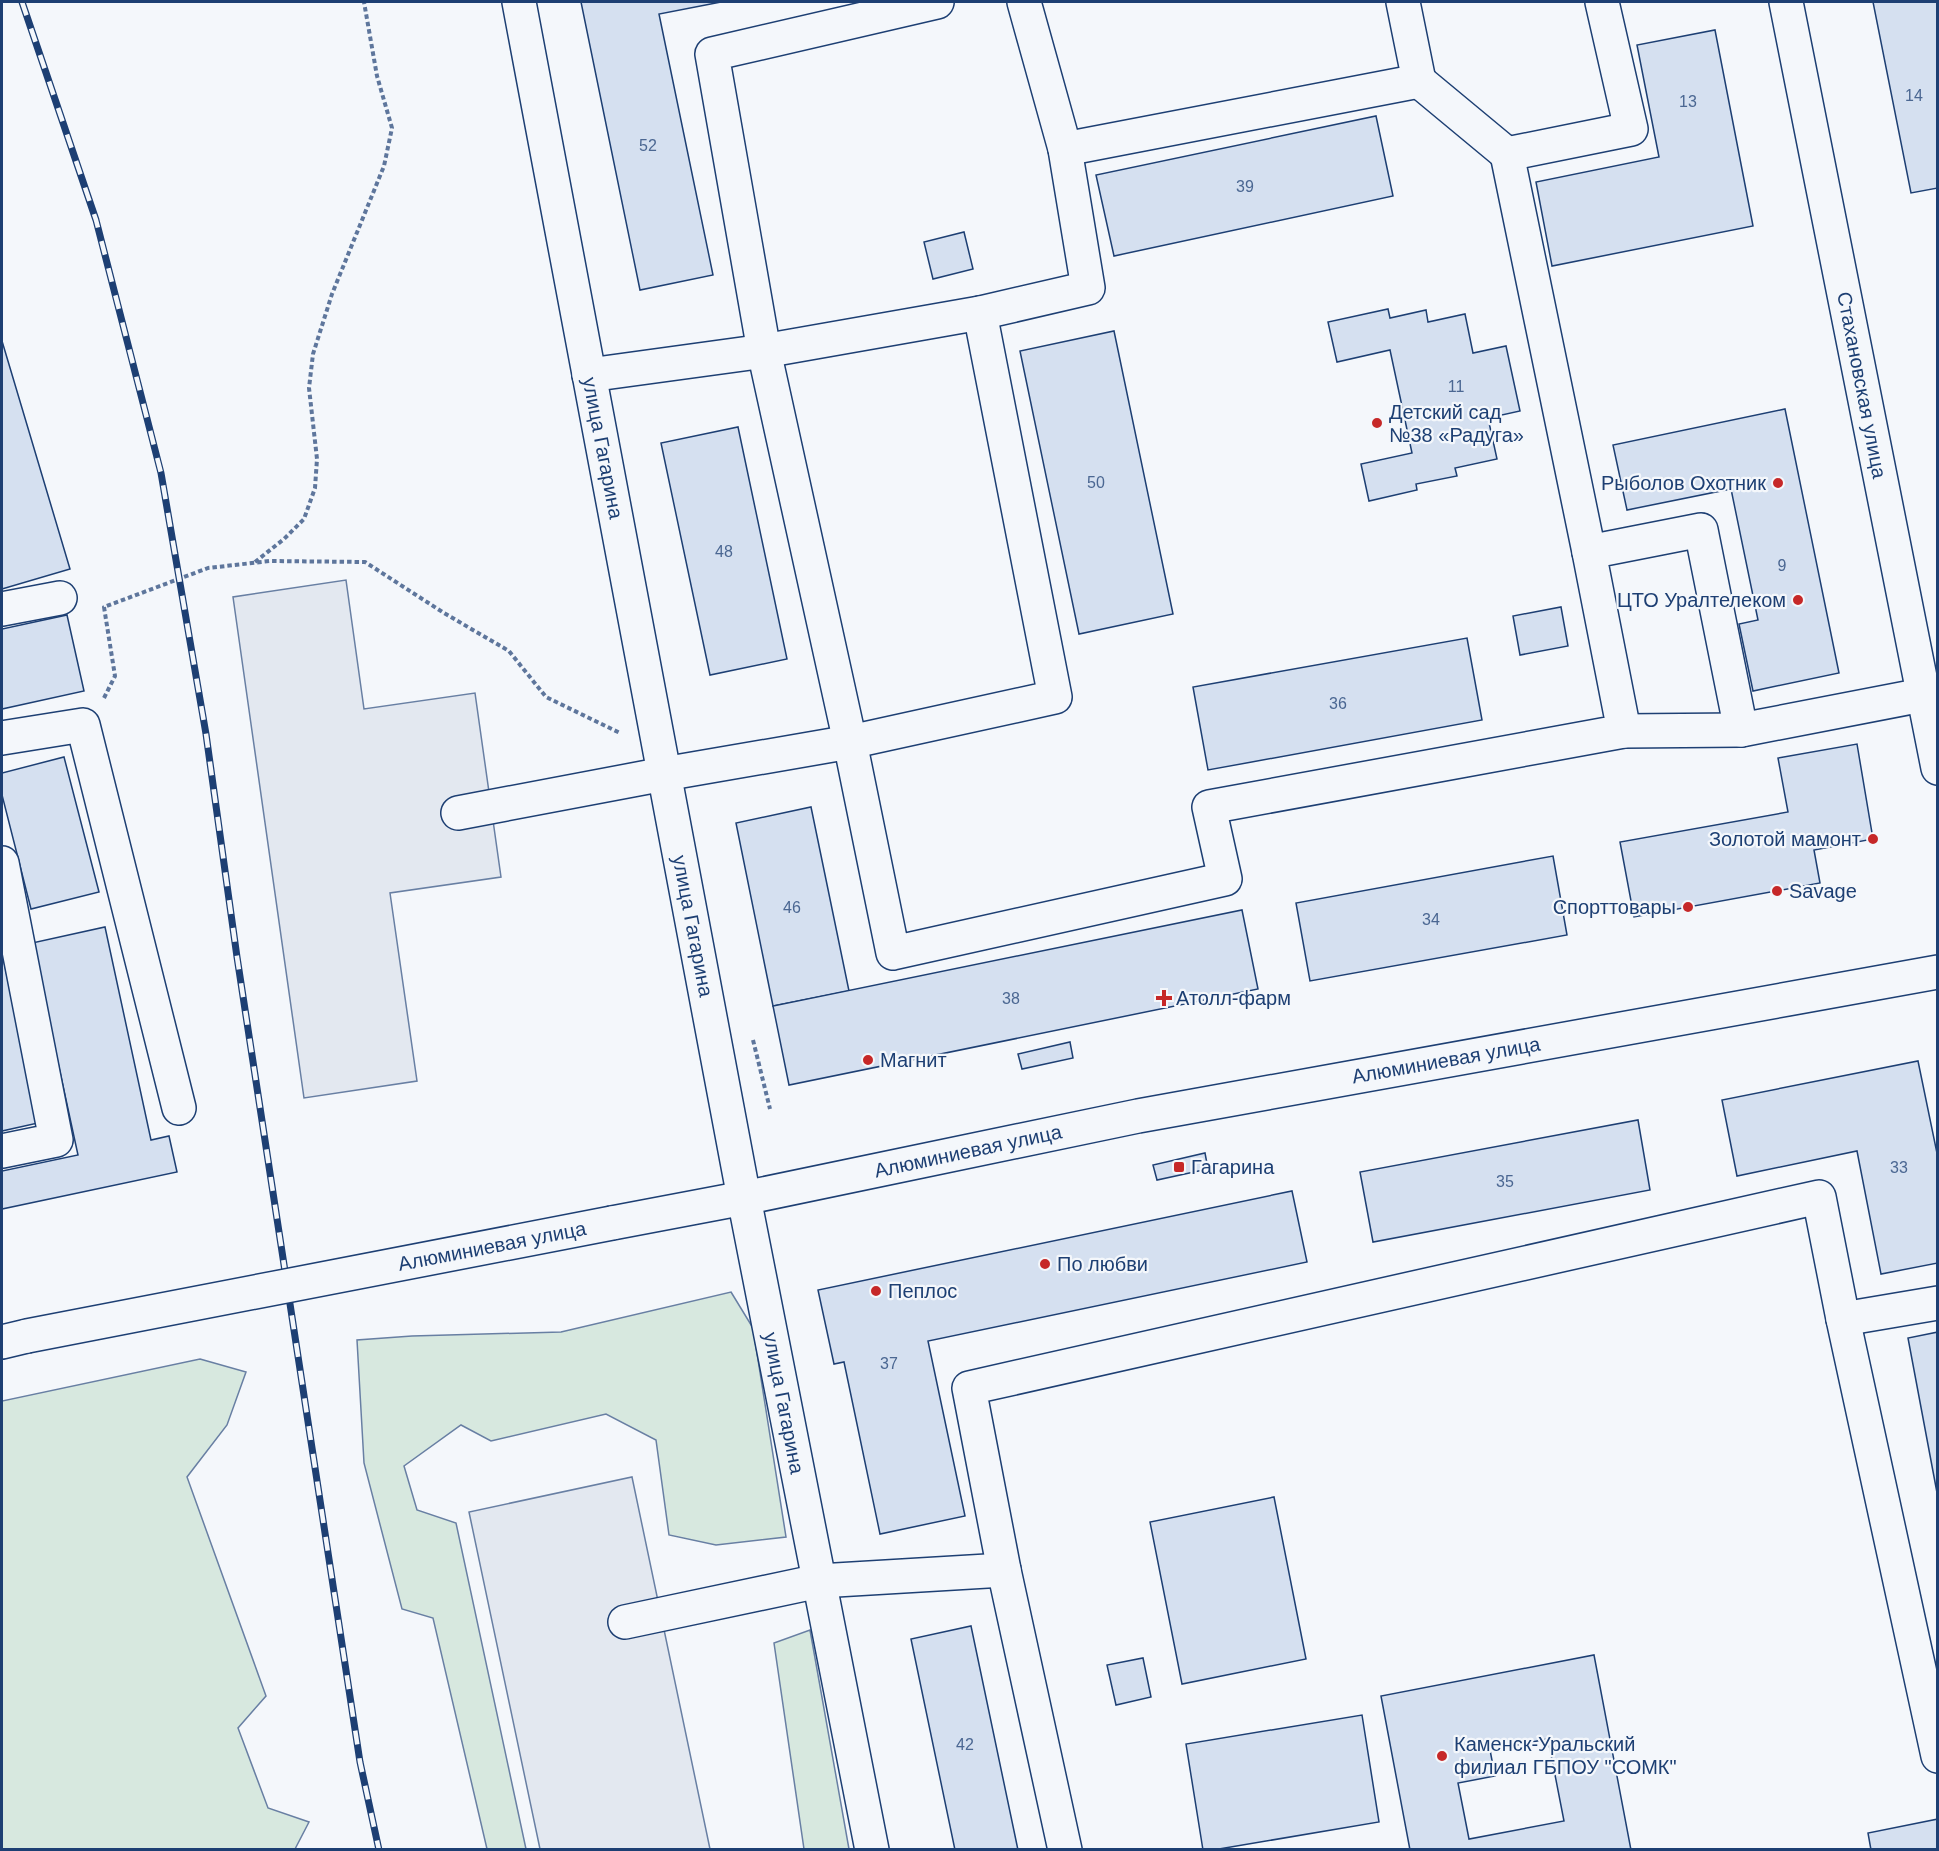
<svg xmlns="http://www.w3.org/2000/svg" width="1939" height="1851" viewBox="0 0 1939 1851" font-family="Arial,sans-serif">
<rect width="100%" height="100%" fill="#f4f7fb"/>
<!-- green -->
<g fill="#d7e8df" stroke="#687fa3" stroke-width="1.5">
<path d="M731 1292 753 1328 786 1537 716 1545 669 1535 656 1440 606 1414 491 1441 461 1425 404 1466 417 1510 456 1523 526 1849H487L433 1618 402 1609 364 1463 357 1340 412 1336 561 1332Z"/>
<path d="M200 1359 246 1372 227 1425 187 1477 266 1696 238 1728 268 1808 309 1822 295 1849H2V1401Z"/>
<path d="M810 1630 849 1849H804L774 1643Z"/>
</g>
<!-- parking -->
<g fill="#e3e8f0" stroke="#687fa3" stroke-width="1.5">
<path d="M346 580 364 709 475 693 501 877 390 893 417 1081 304 1098 233 597Z"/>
<path d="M632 1477 710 1849H540L469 1512Z"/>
</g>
<!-- building -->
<g fill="#d5e0f0" stroke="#1d3f73" stroke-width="1.5" fill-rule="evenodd">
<path d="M581 2H721L659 14 713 275 640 290Z"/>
<path d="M1873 2H1938V188L1911 193Z"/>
<path d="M1715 30 1753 226 1552 266 1536 182 1659 157 1637 45Z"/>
<path d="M1376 116 1393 196 1114 256 1096 175Z"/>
<path d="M964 232 973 269 933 279 924 242Z"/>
<path d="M1388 309 1390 318 1426 310 1428 322 1465 314 1473 353 1506 346 1520 411 1488 418 1497 459 1455 468 1457 476 1416 484 1417 490 1369 501 1361 464 1412 453 1390 350 1337 362 1328 322Z"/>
<path d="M1114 331 1173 614 1079 634 1020 351Z"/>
<path d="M2 341 70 569 2 589Z"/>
<path d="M1785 409 1839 673 1753 691 1739 624 1758 620 1731 489 1627 510 1613 445Z"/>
<path d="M738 427 787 659 710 675 661 443Z"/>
<path d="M1561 607 1568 646 1520 655 1513 616Z"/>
<path d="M67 615 84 691 2 709V629Z"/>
<path d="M1467 638 1482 720 1208 770 1193 687Z"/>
<path d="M1857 744 1873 839 1814 850 1820 883 1634 917 1620 842 1788 812 1778 758Z"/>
<path d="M64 757 99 892 31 909 2 795V773Z"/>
<path d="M811 807 849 991 773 1006 736 823Z"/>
<path d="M1553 856 1567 935 1310 981 1296 903Z"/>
<path d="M1242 910 1258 989 789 1085 773 1006Z"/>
<path d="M105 927 151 1140 169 1136 177 1172 2 1209V1171L78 1155 32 943Z"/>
<path d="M2 952 38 1123 2 1131Z"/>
<path d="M1070 1042 1073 1058 1022 1069 1018 1054Z"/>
<path d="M1918 1061 1938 1158V1263L1881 1274 1857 1151 1737 1176 1722 1100Z"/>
<path d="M1638 1120 1650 1190 1373 1242 1360 1172Z"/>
<path d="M1205 1153 1208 1169 1157 1180 1153 1165Z"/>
<path d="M1292 1191 1307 1262 928 1341 965 1516 880 1534 844 1362 834 1364 818 1290Z"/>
<path d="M1938 1332V1498L1908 1338Z"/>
<path d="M1274 1497 1306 1659 1182 1684 1150 1522Z"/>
<path d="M971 1626 1018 1850H955L911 1639Z"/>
<path d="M1594 1655 1631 1850H1410L1381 1696ZM1548 1739 1564 1821 1469 1839 1458 1783 1495 1776 1490 1750Z"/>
<path d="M1143 1658 1151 1697 1116 1705 1107 1665Z"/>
<path d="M1362 1715 1379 1822 1213 1850H1203L1186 1744Z"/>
<path d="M1938 1819V1850H1871L1868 1833Z"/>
</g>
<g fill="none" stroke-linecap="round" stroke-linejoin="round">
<!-- minor casing -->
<g stroke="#1d3f73" stroke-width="36">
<g id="minor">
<path d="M519 2 744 1198 872 1850"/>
<path d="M937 2 712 54 764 351 850 742 893 953 1225 879 1209 807 1624 731 1589 552 1701 530 1741 730 1938 692"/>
<path d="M1786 2 1938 768"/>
<path d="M1419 81 1507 154"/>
<path d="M1065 149 1419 81 1403 2"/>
<path d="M589 375 764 351 980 313"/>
<path d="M1589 552 1507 154 1631 129 1602 2"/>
<path d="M2 609 60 598"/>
<path d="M1624 731 1741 730"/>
<path d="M2 738 83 725 179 1108"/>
<path d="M458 813 664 774 850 742 1055 697 980 313 1088 288 1065 149 1024 2"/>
<path d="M2 863 56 1140 2 1151"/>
<path d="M1843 1319 1938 1303"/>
<path d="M625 1622 819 1581 1004 1570"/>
<path d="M1065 1850 1004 1570 969 1388 1819 1197 1843 1319 1938 1756"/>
</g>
</g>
<!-- major casing -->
<g stroke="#1d3f73" stroke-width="36">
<g id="major">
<path d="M612 1223 744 1198 1138 1116 1938 972"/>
<path d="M2 1342 27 1336"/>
</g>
</g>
<!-- path -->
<g stroke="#5e769c" stroke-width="4" stroke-dasharray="4.5 3" stroke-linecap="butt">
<path d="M255 562 284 539 304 519 315 488 317 459 309 388 313 354 332 294 384 166 392 128 377 76 364 2"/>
<path d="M104 698 115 676 104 607 208 568 270 561 365 562 444 613 509 651 546 697 620 733"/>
<path d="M753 1040 770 1109"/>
</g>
<!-- minor -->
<use href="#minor" stroke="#f4f7fb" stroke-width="33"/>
<!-- major -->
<use href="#major" stroke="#f4f7fb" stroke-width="33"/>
<!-- rail casing -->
<g stroke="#1d3f73" stroke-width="7">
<path id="rail" d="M22 2 96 220 161 473 206 734 237 957 360 1762 379 1850"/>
</g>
<!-- rail -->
<use href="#rail" stroke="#f4f7fb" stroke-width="4.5" stroke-dasharray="14" stroke-linecap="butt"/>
<!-- major-bridge casing -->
<g stroke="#1d3f73" stroke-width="36" stroke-linecap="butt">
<path id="major-bridge" d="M27 1336 612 1223"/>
</g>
<!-- major-bridge -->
<use href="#major-bridge" stroke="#f4f7fb" stroke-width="33"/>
</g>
<!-- markers -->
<g fill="#c62828" stroke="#f4f7fb" stroke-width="2">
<circle cx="1377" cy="423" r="6"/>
<circle cx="1778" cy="483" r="6"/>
<circle cx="1798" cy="600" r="6"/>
<circle cx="1873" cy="839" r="6"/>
<circle cx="1777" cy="891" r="6"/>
<circle cx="1688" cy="907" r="6"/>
<path d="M1161 989h6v6h6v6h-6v6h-6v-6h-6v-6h6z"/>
<circle cx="868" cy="1060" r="6"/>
<rect x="1173" y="1161" width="12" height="12" rx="3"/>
<circle cx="1045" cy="1264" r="6"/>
<circle cx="876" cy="1291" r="6"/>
<circle cx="1442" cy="1756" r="6"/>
</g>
<g text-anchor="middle" stroke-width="4.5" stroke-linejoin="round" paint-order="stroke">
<!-- number labels -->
<g font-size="16" fill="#4b6792">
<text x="1914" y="101">14</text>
<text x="1688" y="107">13</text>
<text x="648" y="151">52</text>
<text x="1245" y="192">39</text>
<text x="1456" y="392">11</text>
<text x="1096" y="488">50</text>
<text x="724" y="557">48</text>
<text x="1782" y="571">9</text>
<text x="1338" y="709">36</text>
<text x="792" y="913">46</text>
<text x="1431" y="925">34</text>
<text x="1011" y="1004">38</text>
<text x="1899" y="1173">33</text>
<text x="1505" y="1187">35</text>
<text x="889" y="1369">37</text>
<text x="965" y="1750">42</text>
</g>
<!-- street labels -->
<g font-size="20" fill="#1d3f73" stroke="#f4f7fb">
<text transform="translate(1862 385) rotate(79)" y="7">Стахановская улица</text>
<text transform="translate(603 448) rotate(79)" y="7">улица Гагарина</text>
<text transform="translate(693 926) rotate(79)" y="7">улица Гагарина</text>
<text transform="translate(1446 1060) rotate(-10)" y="7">Алюминиевая улица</text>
<text transform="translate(968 1151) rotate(-12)" y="7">Алюминиевая улица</text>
<text transform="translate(492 1246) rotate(-11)" y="7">Алюминиевая улица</text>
<text transform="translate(784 1403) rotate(79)" y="7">улица Гагарина</text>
</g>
<!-- poi labels -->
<g font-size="20" fill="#1d3f73" stroke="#f4f7fb" text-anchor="start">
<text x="1389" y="419">Детский сад<tspan x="1389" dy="23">№38 «Радуга»</tspan></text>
<text x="1766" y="490" text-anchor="end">Рыболов Охотник</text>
<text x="1786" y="607" text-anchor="end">ЦТО Уралтелеком</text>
<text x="1861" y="846" text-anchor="end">Золотой мамонт</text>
<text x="1789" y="898">Savage</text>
<text x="1676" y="914" text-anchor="end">Спорттовары</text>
<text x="1176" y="1005">Атолл-фарм</text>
<text x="880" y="1067">Магнит</text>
<text x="1191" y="1174">Гагарина</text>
<text x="1057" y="1271">По любви</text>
<text x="888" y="1298">Пеплос</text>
<text x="1454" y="1751">Каменск-Уральский<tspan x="1454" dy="23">филиал ГБПОУ "СОМК"</tspan></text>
</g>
</g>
<!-- border -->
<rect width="1939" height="1851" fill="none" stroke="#1d3f73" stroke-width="6"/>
</svg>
